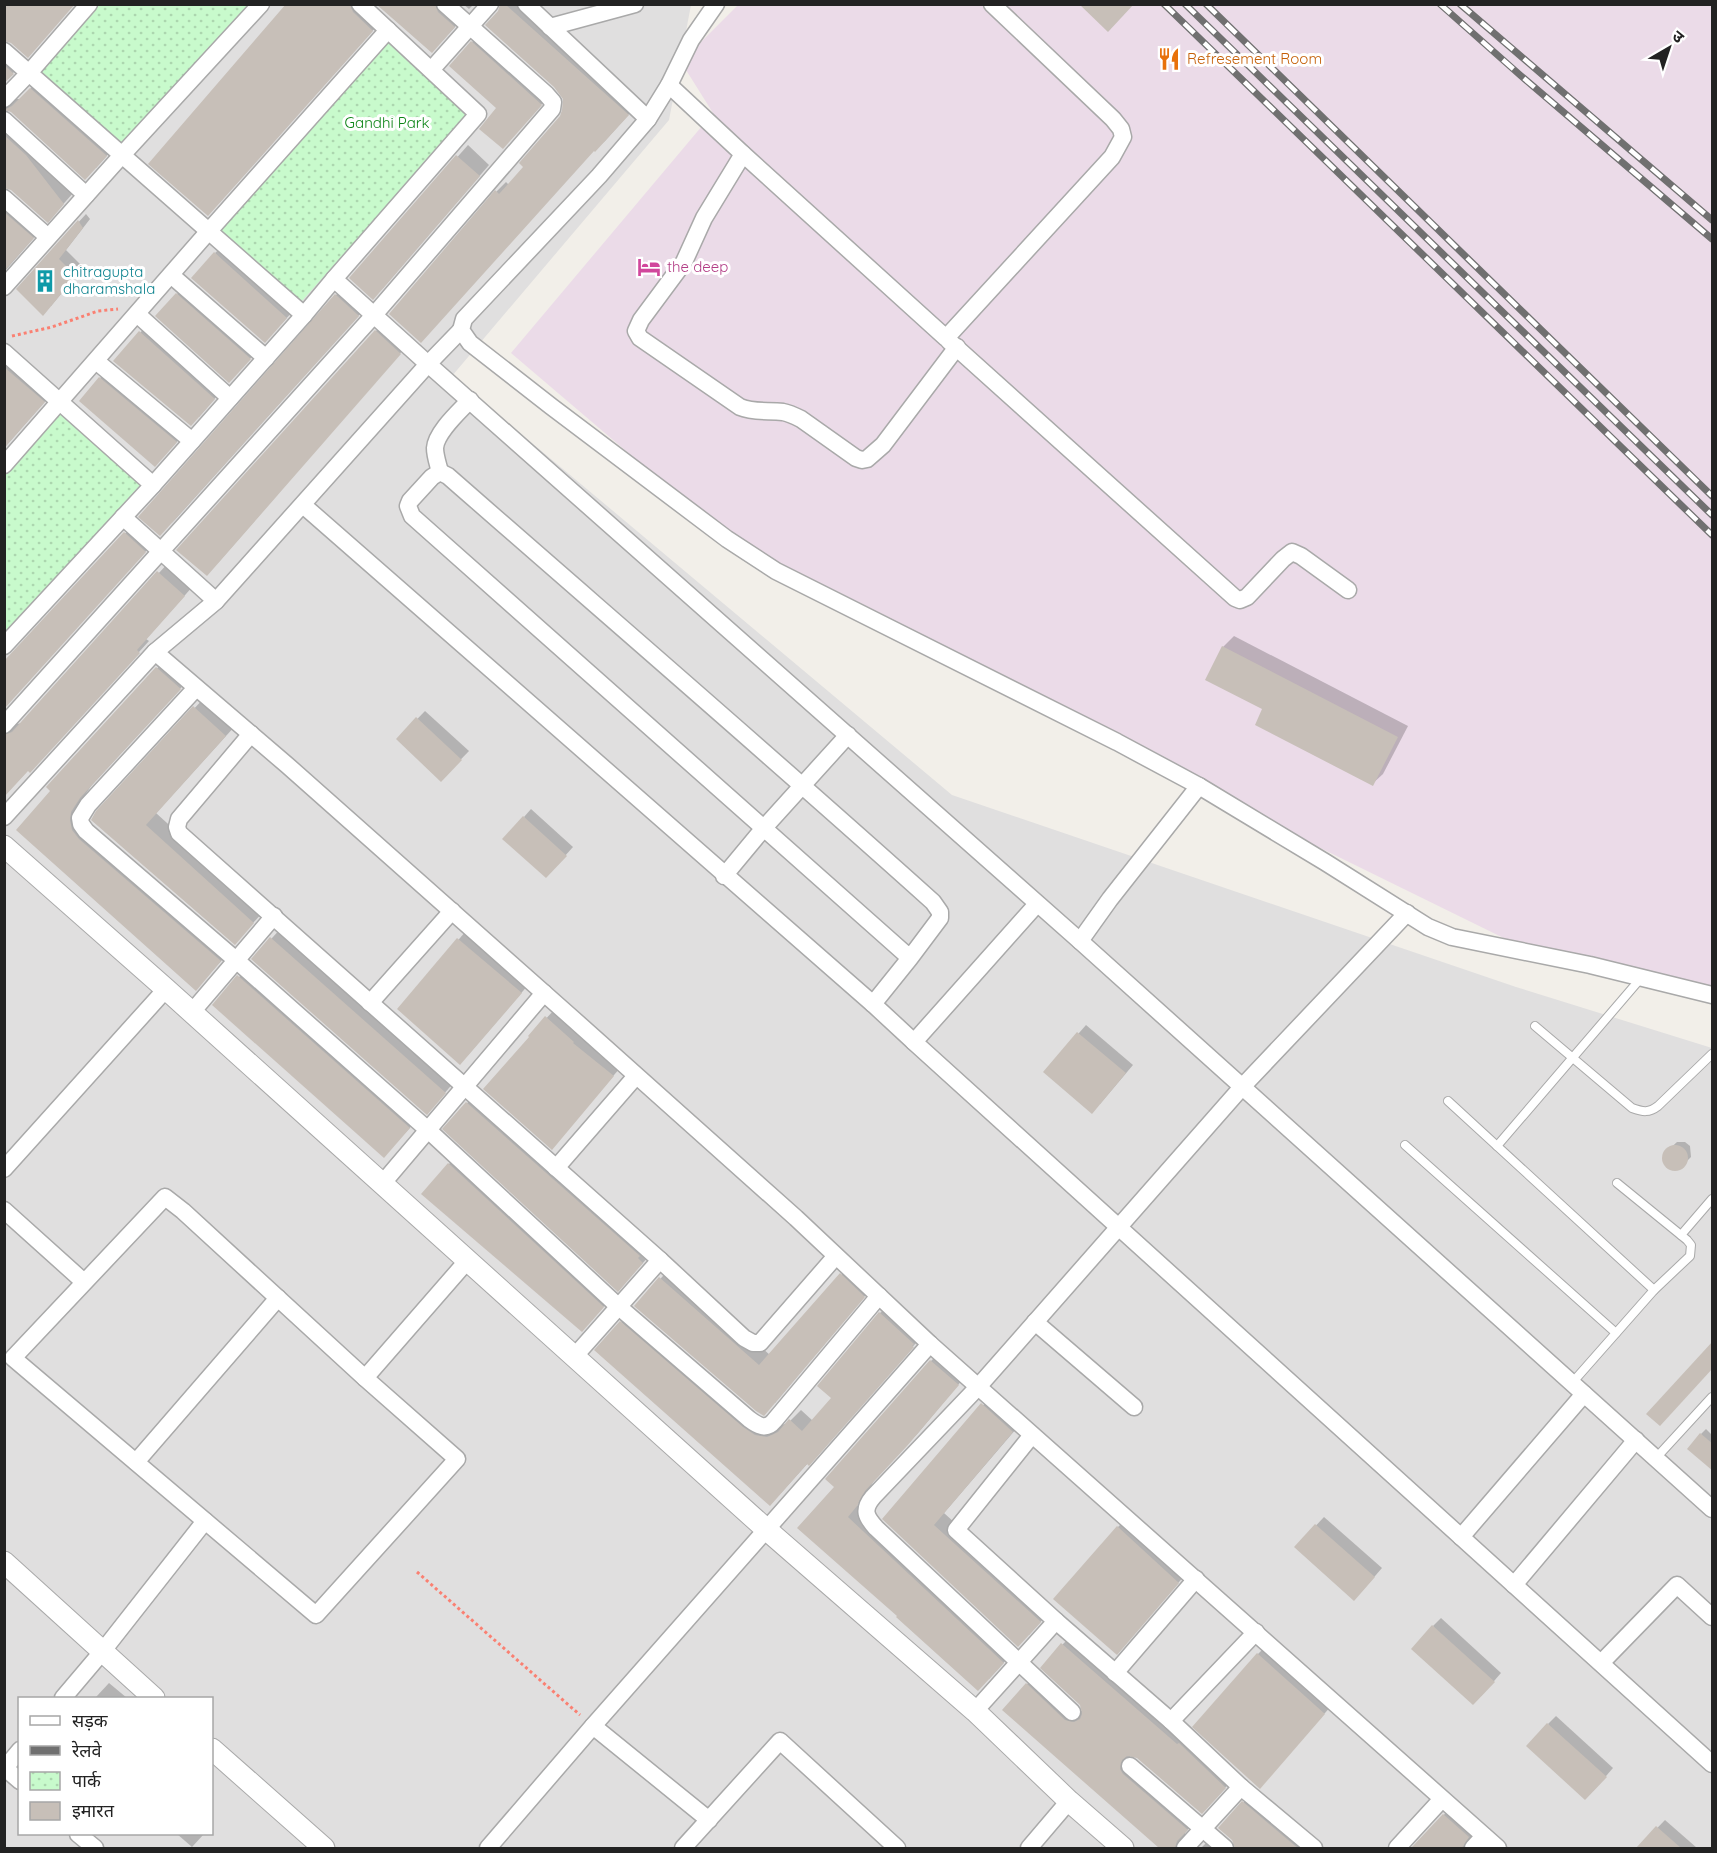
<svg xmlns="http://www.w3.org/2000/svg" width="1717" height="1853" viewBox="0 0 1717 1853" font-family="Quicksand,'Noto Sans Devanagari',sans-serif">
<defs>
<pattern id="park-dots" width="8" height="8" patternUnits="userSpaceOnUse" patternTransform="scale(1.5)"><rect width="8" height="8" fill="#c8facc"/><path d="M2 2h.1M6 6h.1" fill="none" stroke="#acd6af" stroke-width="1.8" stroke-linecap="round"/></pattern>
</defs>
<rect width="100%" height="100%" fill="#f2efe9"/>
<!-- residential -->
<path fill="#e0dfdf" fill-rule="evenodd" d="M5 5H691L669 120 452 376 952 795 1516 987 1712 1048V1848H5ZM20 1698H212V1834H20Z"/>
<!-- railway -->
<path fill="#ebdbe8" d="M738 5H1712V1001L1538 955 781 583 511 353 713 113 681 62Z"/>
<!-- park -->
<g fill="url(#park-dots)">
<path d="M96 5H250L123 146 34 75Z"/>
<path d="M387 39 469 114 301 302 217 231Z"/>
<path d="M61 410 143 485 5 632V473Z"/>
</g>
<!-- shadow -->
<g fill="#0003">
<path d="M288 4H368L383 19 218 204Z"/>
<path d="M379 4H453L465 16 443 40Z"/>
<path d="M463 4H474L469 9Z"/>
<path d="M501 4H526L637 105 605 141 391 314 497 191 506 182 509 185 525 167 564 112V98Z"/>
<path d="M479 35 548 97 510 140 472 42Z"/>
<path d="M4 44 23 62 4 83Z"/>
<path d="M41 78 116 145 96 168 12 111 4 109V92L13 99H20Z"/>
<path d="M4 113 74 192 58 210 11 188 4 187Z"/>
<path d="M468 145 489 165 383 288 351 278Z"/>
<path d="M4 191 43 227 4 272Z"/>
<path d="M86 214 90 219 66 250 83 267 51 306 18 289Z"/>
<path d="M223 246 294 310 273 333 215 253Z"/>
<path d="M347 285 369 304 171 524 336 295Z"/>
<path d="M184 286 258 350 237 373 177 294Z"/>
<path d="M386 320 410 342 217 564 376 331Z"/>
<path d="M148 324 222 390 199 417 115 361Z"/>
<path d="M4 342 7 349 54 391 6 446 4 452Z"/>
<path d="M108 371 184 434 163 457 100 378Z"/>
<path d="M135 523 155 541 6 706 4 713V664Z"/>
<path d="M169 562 194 585 146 639 149 641 41 760 29 769 4 796V718L12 725 22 723Z"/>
<path d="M1234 636 1408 726 1383 774 1372 784 1264 709 1223 647Z"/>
<path d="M167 657 190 678 91 786 81 801 90 828 231 950 196 989 18 830Z"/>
<path d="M205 697 236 725 156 813 264 911 235 943 98 812Z"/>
<path d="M425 711 469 751 441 780 398 739Z"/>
<path d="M531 809 573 847 554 868 524 817Z"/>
<path d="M282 927 455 1081 437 1102 253 959Z"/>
<path d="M466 931 529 984 468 1055 399 1009Z"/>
<path d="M249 966 420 1117 394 1145 214 1005Z"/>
<path d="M554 1010 620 1068 552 1148 530 1036Z"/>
<path d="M1086 1025 1133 1065 1100 1104 1045 1072Z"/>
<path d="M477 1092 653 1252 628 1279 444 1129Z"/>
<path d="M1677 1142H1685L1690 1146 1691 1157 1680 1168H1670L1664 1159 1666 1152Z"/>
<path d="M458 1154 612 1297 592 1320 423 1193Z"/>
<path d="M851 1264 874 1285 775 1403 636 1306 671 1267 770 1355Z"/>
<path d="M891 1303 923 1335 819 1453 808 1463 781 1493 621 1322 631 1312 753 1417 775 1427 788 1423 801 1410 813 1421 833 1398 880 1313Z"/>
<path d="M941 1351 968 1373 918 1433 875 1478 867 1494 857 1505 1014 1651 989 1679 899 1615 799 1527 836 1487 931 1361Z"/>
<path d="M993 1394 1023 1421 944 1513 1051 1610 1029 1635 884 1519Z"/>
<path d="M1706 1429 1712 1435V1469L1701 1434Z"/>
<path d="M1324 1517 1382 1568 1362 1591 1296 1547Z"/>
<path d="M1126 1519 1186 1574 1124 1645 1118 1527Z"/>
<path d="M1441 1618 1501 1673 1481 1696 1433 1626Z"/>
<path d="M1073 1634 1236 1776 1212 1802 1138 1757 1130 1755V1758L1134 1763 1197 1818 1185 1833V1839L1195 1848H1201L1215 1834 1234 1848H1237L1243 1803 1254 1792 1320 1848H1162L1004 1710 1037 1673 1076 1710 1083 1711 1062 1645Z"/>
<path d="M1266 1646 1332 1705 1267 1779 1258 1654Z"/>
<path d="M109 1683 127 1698 96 1697Z"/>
<path d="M1556 1716 1613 1768 1593 1791 1548 1724Z"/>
<path d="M1454 1804 1481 1848H1499H1413Z"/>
<path d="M1665 1820 1697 1848H1638Z"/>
<path d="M177 1834H204L192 1847Z"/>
</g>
<!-- building -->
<g fill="#c7bfb8">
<path d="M4 4H75L28 58 11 43 4 41Z"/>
<path d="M286 4H350L353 12 373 31 208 216 148 164Z"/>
<path d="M376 4H435L438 12 455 27 432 53Z"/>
<path d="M500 4 506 5 629 115 595 152 594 151 421 343 389 314 495 190 499 194 523 167 519 163 560 116 562 110 563 99 554 87 485 25 498 11Z"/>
<path d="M1079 4H1134L1108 32Z"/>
<path d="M471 41 542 105 503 149 479 129 496 108 449 66Z"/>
<path d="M4 65 14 74 4 83Z"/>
<path d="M30 88 107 156 85 180 11 112 4 110 12 106Z"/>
<path d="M4 135 26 155 64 204 48 223 11 190 4 188Z"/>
<path d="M456 155 480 176 373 300 349 278Z"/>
<path d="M4 212 34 238 4 271Z"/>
<path d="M78 220 83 228 59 259 76 276 43 316 16 289Z"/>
<path d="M214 252 287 318 265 343 191 278Z"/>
<path d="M176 293 251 359 229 383 155 316Z"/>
<path d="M335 294 359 316 160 536 138 517Z"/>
<path d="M375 330 401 354 207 576 176 550Z"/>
<path d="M139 331 215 399 191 426 113 361Z"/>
<path d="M4 367 45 402 4 448Z"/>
<path d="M99 377 177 442 155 467 79 401Z"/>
<path d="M124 532 146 552 4 709V661Z"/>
<path d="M157 571 185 596 137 650 140 653 30 773 28 771 4 797V735L12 732Z"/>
<path d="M1222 646 1398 737 1373 786 1255 725 1262 709 1205 680Z"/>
<path d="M156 667 181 689 80 798 71 812 70 820 72 830 79 839 221 961 196 991 16 830 50 791 46 787Z"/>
<path d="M193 706 226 736 146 825 254 923 235 945 91 820 96 811Z"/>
<path d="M416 717 462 760 441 782 396 739Z"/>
<path d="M523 816 567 856 546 878 502 839Z"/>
<path d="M270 937 446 1093 427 1115 251 959Z"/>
<path d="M457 938 522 993 460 1065 397 1009Z"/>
<path d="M237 975 410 1128 384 1158 212 1005Z"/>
<path d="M545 1016 574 1042 573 1043 614 1076 552 1150 483 1089 529 1037 528 1036Z"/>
<path d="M1077 1032 1126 1073 1092 1114 1043 1072Z"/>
<path d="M466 1102 640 1256 638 1258 643 1263 618 1292 442 1129Z"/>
<circle cx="1675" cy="1158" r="13"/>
<path d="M448 1163 604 1307 582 1332 421 1194Z"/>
<path d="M840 1273 865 1297 764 1416 756 1411 634 1306 659 1277 759 1365Z"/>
<path d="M879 1312 914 1344 912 1346 914 1347 809 1466 807 1464 770 1506 594 1350 620 1321 743 1427 755 1435 767 1437 778 1432 789 1419 802 1431 831 1398 817 1386Z"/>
<path d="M1713 1341V1368L1660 1426 1646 1414Z"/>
<path d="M930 1360 959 1385 907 1446 865 1491 857 1506 848 1517 1004 1663 978 1691 896 1617 897 1616 797 1528 834 1487 825 1479Z"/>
<path d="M981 1403 1013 1432 934 1525 1041 1622 1018 1647 882 1519Z"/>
<path d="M1700 1433 1713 1444V1471L1687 1449Z"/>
<path d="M1315 1524 1375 1577 1354 1601 1294 1547Z"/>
<path d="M1117 1526 1179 1583 1117 1655 1053 1599Z"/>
<path d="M1432 1625 1495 1682 1473 1705 1411 1649Z"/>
<path d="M1061 1643 1177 1744 1179 1743 1226 1788 1202 1814 1137 1758 1127 1756 1122 1760 1120 1769 1123 1774 1188 1830 1177 1841 1175 1848H1159L1002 1710 1026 1683 1065 1720 1074 1722 1080 1719 1082 1714 1080 1705 1040 1668Z"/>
<path d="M1257 1653 1325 1714 1260 1789 1192 1727Z"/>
<path d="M1547 1723 1607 1777 1585 1800 1526 1746Z"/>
<path d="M1242 1801 1294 1845 1298 1848H1235L1232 1840 1218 1828Z"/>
<path d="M1443 1814 1469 1837 1462 1848H1411Z"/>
<path d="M1656 1826 1681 1848H1636Z"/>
</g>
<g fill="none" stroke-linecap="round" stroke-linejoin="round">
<!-- service casing -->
<g stroke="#a9a9a9" stroke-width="10">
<g id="service">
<path d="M1535 1026 1632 1108C1643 1112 1649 1113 1658 1106L1712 1054"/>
<path d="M1448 1101 1654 1290"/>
<path d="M1405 1145 1616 1333"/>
<path d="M1497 1146 1641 978"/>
<path d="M1681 1235 1712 1199"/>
<path d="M1572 1383 1654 1290 1690 1256 1691 1245 1687 1240 1617 1183"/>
<path d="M1656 1458 1712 1397"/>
</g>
</g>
<!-- minor casing -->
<g stroke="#a9a9a9" stroke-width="19">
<g id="minor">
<path d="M89 4 29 73 122 155 261 4"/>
<path d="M360 4 478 114 334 279 428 364 1080 941 1712 1509"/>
<path d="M526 4 648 119"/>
<path d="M716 4 691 40 669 85 648 119 599 176 464 319 461 330 470 343 552 407 727 539 776 571 1117 742 1199 786 1325 862 1428 927 1452 937 1590 965 1712 995"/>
<path d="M550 27 635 4"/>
<path d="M4 51 29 73 4 99"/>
<path d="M432 69 490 4"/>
<path d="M669 85 743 154 946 338 1112 157 1123 137 1121 129 1113 119 992 4"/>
<path d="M4 120 86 195"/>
<path d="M743 154 704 218 684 262 641 320 636 331 640 338 740 407C754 413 769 410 783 412 789 413 795 416 801 419L856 458 862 460 867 459 883 445 957 347"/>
<path d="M4 198 48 237"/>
<path d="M171 275 266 358"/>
<path d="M4 287 122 155 304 315 334 279"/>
<path d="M137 314 230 398"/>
<path d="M949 341 1235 598 1240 600 1247 597 1283 559 1292 552 1301 556 1348 590"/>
<path d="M4 352 153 485 4 646"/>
<path d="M96 361 192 441"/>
<path d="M4 465 208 232 388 30"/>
<path d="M440 472C438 464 435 456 435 448 436 432 460 411 470 400"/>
<path d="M153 485 304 315"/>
<path d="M303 505 873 1004 914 1042 1037 904"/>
<path d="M123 517 216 601"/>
<path d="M155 652 287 765 571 1017 796 1218 930 1344 1498 1848"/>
<path d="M196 688 88 805 80 818 81 824 86 831 236 960 428 1130 619 1307 749 1419C757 1425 766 1431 774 1421L879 1296"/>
<path d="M4 725 374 315 552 109 553 102 546 94 445 4"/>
<path d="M251 734 179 819 177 827 179 833 660 1260 744 1338 753 1343H760L835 1257"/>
<path d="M4 817 155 652 216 601 428 364 461 330"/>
<path d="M724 876 763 829 848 735"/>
<path d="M1080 941 1110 899 1199 786"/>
<path d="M370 1003 452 911"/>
<path d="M873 1004 910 958 940 918V912L933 902C773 758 610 618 448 476L440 472 432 477 410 501 408 506 412 516 910 958"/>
<path d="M192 1012 274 916"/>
<path d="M914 1042 1712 1764"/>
<path d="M556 1168 636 1076"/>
<path d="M4 1169 166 989"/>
<path d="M382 1184 544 993"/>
<path d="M165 1197 183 1211 365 1378 457 1459 316 1615 13 1358Z"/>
<path d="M4 1210 84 1282"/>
<path d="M1035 1322 1134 1407"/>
<path d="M574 1357 660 1260"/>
<path d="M365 1378 467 1261"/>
<path d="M136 1462 278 1298"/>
<path d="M1461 1537 1584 1394"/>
<path d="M1514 1585 1636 1440"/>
<path d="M1056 1621 1171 1721 1241 1787 1185 1848"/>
<path d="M1601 1663 1677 1585 1712 1617"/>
<path d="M1115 1673 1196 1579"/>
<path d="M63 1698 102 1652 205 1521"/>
<path d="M975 1711 1056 1621 956 1530 1032 1435"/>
<path d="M1072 1712 876 1528C866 1517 862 1510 873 1497L978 1387 1242 1087 1407 913"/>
<path d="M1171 1721 1256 1632"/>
<path d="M593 1726 709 1820"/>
<path d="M20 1750 5 1768 20 1781"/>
<path d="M1130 1766 1225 1848"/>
<path d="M1241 1787 1314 1848"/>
<path d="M78 1834 95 1848"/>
<path d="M488 1848 593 1726 930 1344"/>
<path d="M683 1848 780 1741 897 1848"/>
<path d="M1029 1848 1069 1801"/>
<path d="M1397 1848 1442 1799"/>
<path d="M1473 1848 1484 1836"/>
</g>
</g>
<!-- tertiary casing -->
<g stroke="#a9a9a9" stroke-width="23">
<g id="tertiary">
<path d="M4 846 166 989 767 1530 975 1711 1069 1801 1123 1848"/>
<path d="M4 1562 154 1698"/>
<path d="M212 1749 324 1848"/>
</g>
</g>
<!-- path -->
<g stroke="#fa8072" stroke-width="3" stroke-dasharray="3 3" stroke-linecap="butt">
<path d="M12 336 52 327 98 311 118 309"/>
<path d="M417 1572 580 1715"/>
</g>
<!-- service -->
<use href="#service" stroke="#fff" stroke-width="8"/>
<!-- minor -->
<use href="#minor" stroke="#fff" stroke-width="16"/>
<!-- tertiary -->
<use href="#tertiary" stroke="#fff" stroke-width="21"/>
<!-- rail casing -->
<g stroke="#707070" stroke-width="7">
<g id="rail">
<path d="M1164 4 1712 535"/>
<path d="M1185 4 1712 515"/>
<path d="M1206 4 1712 496"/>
<path d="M1440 4 1520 75 1712 239"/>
<path d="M1460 4 1712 220"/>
</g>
</g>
<!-- rail -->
<use href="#rail" stroke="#fff" stroke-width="4.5" stroke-dasharray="14" stroke-linecap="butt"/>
</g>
<!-- icons -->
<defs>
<g id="restaurant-bare" transform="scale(1.8)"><path d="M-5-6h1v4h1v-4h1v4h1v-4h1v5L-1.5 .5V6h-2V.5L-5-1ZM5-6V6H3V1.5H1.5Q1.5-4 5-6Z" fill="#e8710a" stroke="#fff" stroke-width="2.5" paint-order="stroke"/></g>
<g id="hotel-bare" transform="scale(1.8)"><path d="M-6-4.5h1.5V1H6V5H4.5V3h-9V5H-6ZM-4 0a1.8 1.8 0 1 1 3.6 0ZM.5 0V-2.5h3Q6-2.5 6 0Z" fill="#d1479c" stroke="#fff" stroke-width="2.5" paint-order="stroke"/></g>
<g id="building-bare" transform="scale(1.8)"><path d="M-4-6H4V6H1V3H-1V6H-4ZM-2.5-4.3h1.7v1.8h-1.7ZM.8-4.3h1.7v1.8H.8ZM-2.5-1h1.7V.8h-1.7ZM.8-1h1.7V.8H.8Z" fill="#0f9aa8" stroke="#fff" stroke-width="2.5" paint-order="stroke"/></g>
</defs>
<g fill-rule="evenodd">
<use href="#restaurant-bare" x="1169" y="59"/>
<use href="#hotel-bare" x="649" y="267"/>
<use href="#building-bare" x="45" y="281"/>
</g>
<g text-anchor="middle" stroke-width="6" stroke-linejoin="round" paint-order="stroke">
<!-- food labels -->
<g font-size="15" fill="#c56008" stroke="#fff" text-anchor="start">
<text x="1187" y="64">Refresement Room</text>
</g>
<!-- park labels -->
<g font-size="15" fill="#0c8416" stroke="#fff">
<text x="387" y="128">Gandhi Park</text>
</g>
<!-- hotel labels -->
<g font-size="15" fill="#b23c85" stroke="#fff" text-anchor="start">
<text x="667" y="272">the deep</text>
</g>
<!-- culture labels -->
<g font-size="15" fill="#0d838f" stroke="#fff" text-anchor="start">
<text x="63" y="277">chitragupta<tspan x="63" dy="17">dharamshala</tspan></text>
</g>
</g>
<!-- border -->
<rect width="1717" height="1853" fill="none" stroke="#222222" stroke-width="12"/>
<!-- legend -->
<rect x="18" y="1697" width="195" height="138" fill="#ffffff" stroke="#a7a7a7" stroke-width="1.5"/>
<rect x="30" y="1716" width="30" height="9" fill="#ffffff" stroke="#a7a7a7" stroke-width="1.5"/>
<text x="72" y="1727" font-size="18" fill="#222222">सड़क</text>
<rect x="30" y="1746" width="30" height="9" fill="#707070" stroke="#a7a7a7" stroke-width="1.5"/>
<text x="72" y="1757" font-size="18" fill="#222222">रेलवे</text>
<rect x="30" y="1772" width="30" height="18" fill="url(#park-dots)" stroke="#a7a7a7" stroke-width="1.5"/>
<text x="72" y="1787" font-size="18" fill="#222222">पार्क</text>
<rect x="30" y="1802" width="30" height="18" fill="#c7bfb8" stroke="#a7a7a7" stroke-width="1.5"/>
<text x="72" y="1817" font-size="18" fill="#222222">इमारत</text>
<!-- north arrow -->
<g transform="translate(1669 48) rotate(39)" stroke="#ffffff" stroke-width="4.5" paint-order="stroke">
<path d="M0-4.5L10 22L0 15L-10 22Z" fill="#222222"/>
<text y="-9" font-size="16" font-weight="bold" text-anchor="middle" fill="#222222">उ</text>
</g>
</svg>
